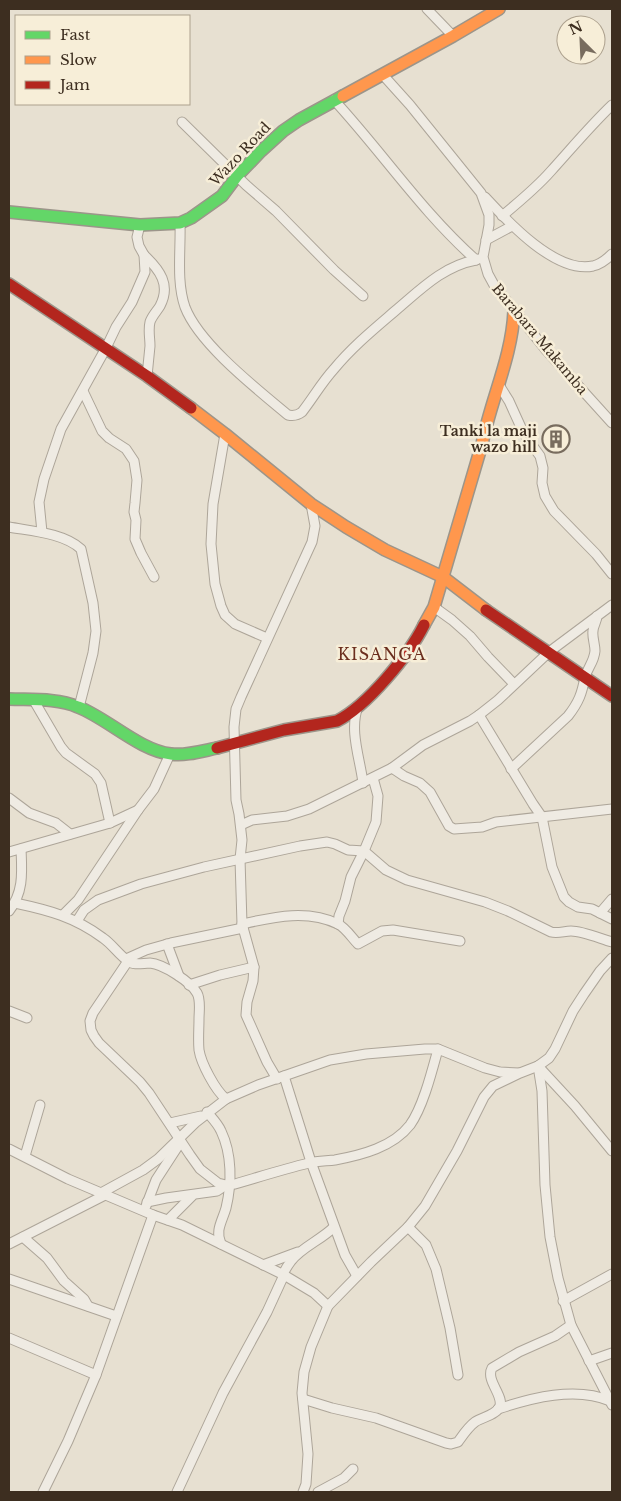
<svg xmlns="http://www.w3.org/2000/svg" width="621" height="1501" viewBox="0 0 621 1501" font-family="'Libre Baskerville',serif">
<rect width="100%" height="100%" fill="#e7e0d1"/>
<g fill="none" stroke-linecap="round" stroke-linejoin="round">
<!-- street casing -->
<g stroke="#ada599" stroke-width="11">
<g id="street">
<path d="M427 9 453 36"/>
<path d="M383 75 410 105 481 193 489 215V225L483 257 488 274 494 285 546 350 612 423"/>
<path d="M334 100C382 152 422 212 476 260L478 259"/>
<path d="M182 122 246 185 276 211 334 270 363 296"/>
<path d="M485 197C508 222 556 274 593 266 601 264 607 259 612 254"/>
<path d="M502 216C519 202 537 187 551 171 571 149 590 126 612 105"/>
<path d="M180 223C181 250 176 281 185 307 199 344 257 389 288 415 293 416 297 416 302 412 313 398 322 382 334 369 352 347 374 329 395 311 420 290 443 266 476 260"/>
<path d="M486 240 512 226"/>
<path d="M144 255C160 270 171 285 160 306 157 311 152 316 150 322 148 330 150 338 150 346 149 356 148 366 147 376"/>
<path d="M499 385 509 401 524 434 540 456 543 468 542 483 545 496 554 511 596 554 612 574"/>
<path d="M83 391 102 431 109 438 126 449 134 461 137 480 135 503 134 512 136 520 135 539 141 553 154 577"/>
<path d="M225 434 213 504 211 544 215 584 221 606 225 615 235 624 267 638"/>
<path d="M9 527C31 531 64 533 81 549L93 603 96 631 93 653 79 707"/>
<path d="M42 532 39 502 44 479 61 429 106 348 116 327 132 302 145 272 144 255 139 246 137 237 140 225"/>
<path d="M434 607 452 620 470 636 488 657 514 684"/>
<path d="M33 699 61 747 66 753 95 774 101 783 110 823"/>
<path d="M358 706C349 731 360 758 363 783"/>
<path d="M479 715 533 804 542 817 552 867 564 897 569 902 578 907 592 909 612 919"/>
<path d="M392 768 404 776 420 783 430 792 449 826 454 829 482 827 496 822 612 809"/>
<path d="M511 769 568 716C579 702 582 693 585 677 588 667 594 662 595 651 595 644 592 637 593 631 593 626 597 621 597 616"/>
<path d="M9 798 29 813 56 823 70 834"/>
<path d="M241 825 252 820 287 816 309 809 392 768 423 745 470 721 479 715 498 700 549 652 612 605"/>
<path d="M9 852 110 823 138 810"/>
<path d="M15 903C48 910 75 917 103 938 112 944 119 955 128 961 134 966 143 963 150 963 163 964 191 982 197 993 201 1000 199 1011 199 1019 199 1029 198 1039 199 1050 201 1063 215 1090 226 1099"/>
<path d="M9 911C24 892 22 872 21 849"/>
<path d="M600 913 612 899"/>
<path d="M63 915 78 900 138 810 154 789 170 754"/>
<path d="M77 921 84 910 98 900 141 884 204 867 300 846 327 842 335 844 348 850 364 851 386 870 407 880 485 902 508 911 551 932C558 934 564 931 571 931 583 931 601 939 612 942"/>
<path d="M242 924C274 917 307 909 338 924 346 928 352 938 358 944L382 931 393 930 460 941"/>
<path d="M338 924 339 916 345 901 351 877 364 851 376 822 378 796 373 778"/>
<path d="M167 944 179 976"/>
<path d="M126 959 146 950 171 943 243 928"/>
<path d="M128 961 93 1013 90 1021 91 1030 94 1036 99 1043 140 1082 149 1093 190 1155 200 1169 218 1183 226 1185 235 1184C259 1177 284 1169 309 1163 317 1161 327 1161 335 1160 362 1155 393 1147 410 1125 423 1107 432 1071 438 1049"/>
<path d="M189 985 220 975 254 967"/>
<path d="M9 1011 27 1018"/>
<path d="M538 1066 542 1091 545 1185 550 1237 558 1278 571 1325 612 1405"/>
<path d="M538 1066 575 1106 612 1151"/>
<path d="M284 1076 311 1162 345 1255 357 1276"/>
<path d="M277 1079 267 1062 246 1015 247 1002 253 981 254 967 242 924 240 859 242 840 239 814 236 800 234 727 236 709 241 697 312 542 315 526 311 504"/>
<path d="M207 1112C212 1118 218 1124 221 1131 232 1154 232 1183 226 1208 222 1222 215 1230 221 1244"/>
<path d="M170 1123 201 1116"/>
<path d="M9 1149 68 1179 153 1215 182 1225 284 1275 314 1293 328 1306"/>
<path d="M25 1156 40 1105"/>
<path d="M101 1193 143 1170 158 1159 195 1123 226 1099 258 1085 330 1060 366 1054 425 1049H438L485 1068 500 1072 519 1073"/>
<path d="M147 1202 166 1198 217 1191 226 1185"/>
<path d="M146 1206 156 1180 180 1143"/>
<path d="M168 1220 192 1196"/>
<path d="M408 1227 426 1245 436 1269 450 1328 458 1375"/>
<path d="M23 1237 47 1258 64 1281 84 1299 88 1306"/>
<path d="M9 1244 105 1195"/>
<path d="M263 1265 298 1252"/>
<path d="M283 1274C285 1270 288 1265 291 1261 302 1247 321 1240 334 1227"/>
<path d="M9 1279 116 1316"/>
<path d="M563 1301 612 1274"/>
<path d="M9 1338 96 1375"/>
<path d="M589 1361 612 1353"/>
<path d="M303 1399 332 1408 376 1418 446 1443 451 1444 458 1442C463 1435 468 1427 475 1422 482 1417 494 1416 499 1408 506 1397 485 1381 492 1368L519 1352 555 1336 571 1325"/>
<path d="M498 1409C531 1398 576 1386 610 1401"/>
<path d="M43 1492 68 1441 96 1375 153 1215"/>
<path d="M177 1492 223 1393 267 1312 284 1275"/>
<path d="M303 1492 306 1484 308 1454 302 1393 304 1372 311 1347 328 1306 371 1262 408 1227 425 1206 457 1151 484 1097 493 1086 520 1073 538 1066 549 1058 555 1049 573 1011 584 994 600 971 612 958"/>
<path d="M318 1492 344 1478 353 1469"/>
</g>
</g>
<!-- fast casing -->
<g stroke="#9c958a" stroke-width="14">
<g id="fast">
<path d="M9 212 140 225 180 223 191 218 222 196 237 176 261 151 283 131 299 120 343 96"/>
<path d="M9 699C31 700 57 698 78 707 107 718 140 751 171 754 186 756 202 751 217 748"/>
</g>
</g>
<!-- slow casing -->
<g stroke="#9c958a" stroke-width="14">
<g id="slow">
<path d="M343 96 453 36 499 9"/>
<path d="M191 408 225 434 311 504 346 527 385 550 443 577 486 610"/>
<path d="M424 625 434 607 482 444C491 399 512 357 514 311"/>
</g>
</g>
<!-- jam casing -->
<g stroke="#9c958a" stroke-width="14">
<g id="jam">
<path d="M9 284 147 376 191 408"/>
<path d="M486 610 612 696"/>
<path d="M217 748 284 730 337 721C367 706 409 655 424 625"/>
</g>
</g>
<!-- street -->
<use href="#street" stroke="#efebe3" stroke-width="9"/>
<!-- fast -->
<use href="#fast" stroke="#63d668" stroke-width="11"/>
<!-- slow -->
<use href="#slow" stroke="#ff974d" stroke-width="11"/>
<!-- jam -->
<use href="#jam" stroke="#b3261e" stroke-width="11"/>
</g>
<!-- icons -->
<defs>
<g id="building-ring" transform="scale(1.4375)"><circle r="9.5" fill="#f7eed8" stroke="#786c5e" stroke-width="1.5"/><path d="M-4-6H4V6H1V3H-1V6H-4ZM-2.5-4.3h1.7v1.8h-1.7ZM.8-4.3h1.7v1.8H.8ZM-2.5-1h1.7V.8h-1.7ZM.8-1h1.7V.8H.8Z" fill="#786c5e"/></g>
</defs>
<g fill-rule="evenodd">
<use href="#building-ring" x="556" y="439"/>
</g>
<g text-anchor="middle" stroke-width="5" stroke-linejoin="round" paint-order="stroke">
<!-- street labels -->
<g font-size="14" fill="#3d2e20" stroke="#f7eed8">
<text transform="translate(240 154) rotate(-47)" y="5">Wazo Road</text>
<text transform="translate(540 339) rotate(50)" y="5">Barabara Makamba</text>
</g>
<!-- poi labels -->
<g font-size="14" font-weight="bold" fill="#3d2e20" stroke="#f7eed8" text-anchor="end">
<text x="537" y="436">Tanki la maji<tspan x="537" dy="16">wazo hill</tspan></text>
</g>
<!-- quarter labels -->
<g font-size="16" letter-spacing="1" fill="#6b2e1e" stroke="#f7eed8">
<text x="382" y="660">KISANGA</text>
</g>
</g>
<!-- border -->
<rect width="621" height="1501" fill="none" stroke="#3d2e20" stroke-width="20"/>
<!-- legend -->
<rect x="15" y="15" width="175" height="90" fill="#f7eed8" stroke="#ada18e"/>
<rect x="25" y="31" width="25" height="8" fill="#63d668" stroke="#ada18e"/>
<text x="60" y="40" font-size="15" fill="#3d2e20">Fast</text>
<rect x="25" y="56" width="25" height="8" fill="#ff974d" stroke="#ada18e"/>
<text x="60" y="65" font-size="15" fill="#3d2e20">Slow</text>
<rect x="25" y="81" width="25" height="8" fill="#b3261e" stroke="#ada18e"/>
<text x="60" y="90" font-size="15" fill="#3d2e20">Jam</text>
<!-- north arrow -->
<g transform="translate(581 40) rotate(336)"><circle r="24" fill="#f7eed8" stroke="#ada18e"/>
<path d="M0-4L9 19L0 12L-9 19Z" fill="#786c5e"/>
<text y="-8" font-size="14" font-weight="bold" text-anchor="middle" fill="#3d2e20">N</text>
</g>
</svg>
